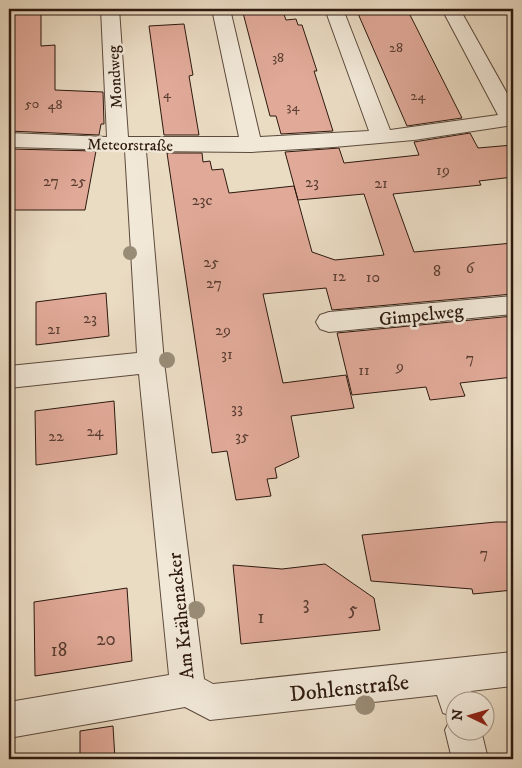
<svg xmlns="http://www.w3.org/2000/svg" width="522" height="768" viewBox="0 0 522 768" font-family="'IM FELL DW Pica',serif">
<rect width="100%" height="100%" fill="#eadbc3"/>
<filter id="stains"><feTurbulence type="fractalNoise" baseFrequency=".004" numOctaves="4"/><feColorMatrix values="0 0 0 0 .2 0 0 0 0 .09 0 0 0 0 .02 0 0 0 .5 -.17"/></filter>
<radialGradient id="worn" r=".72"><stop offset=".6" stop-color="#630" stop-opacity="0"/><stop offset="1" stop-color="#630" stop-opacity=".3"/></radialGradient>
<!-- building -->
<g fill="#e0a998" stroke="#2d190f">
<path d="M9 9H41V46L55 45V90L103 92 104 124H101L99 135 9 131Z"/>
<path d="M242 9H282L286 20 296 19 298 25H302L317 71H314L333 131 281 134 276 116H270Z"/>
<path d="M356 9H407L462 118 407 126Z"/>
<path d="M184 24 193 75 189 76 199 135H164L149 26Z"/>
<path d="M470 133 478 148 513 145V177L479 181 481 185 393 194 414 252 513 243V294L332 310 326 288 263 294 283 383 346 375 354 408 291 416 299 457 275 468 277 478 267 479 271 496 236 500 227 451 212 453 167 153H202L203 162 210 161 212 170 223 169 229 193 294 186 312 252 335 260 384 255 364 194 298 200 285 152 339 148 344 163 419 155 414 142Z"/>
<path d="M9 149 96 151 85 210H9Z"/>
<path d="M106 293 109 336 36 345V302Z"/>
<path d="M513 316V377L460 383 465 396 430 400 426 387 352 395 337 333Z"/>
<path d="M114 401 117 454 36 465 35 411Z"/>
<path d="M496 522H513V590L473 594 472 589 371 581 362 535Z"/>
<path d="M325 564 374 598 380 630 241 644 233 565 282 569Z"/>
<path d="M127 588 132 661 35 676 34 602Z"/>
<path d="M113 726 115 759H80V731Z"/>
</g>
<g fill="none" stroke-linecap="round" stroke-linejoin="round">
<!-- minor casing -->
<g stroke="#5c4a3c" stroke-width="2">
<g id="minor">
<path d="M101 9H119L128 137H239L212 9H230L260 137 369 131 325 9H343L390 130 498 115 444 13 448 9H459L462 13 513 104V125L414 140 334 147 251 152 146 151 164 362 204 679 213 684 513 652V686L471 691 474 700H454V730H481L488 759H452L445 730 452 716 443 713 437 695 210 720 185 707 9 738V702L169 675 139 374 9 388V366L137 353 125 150 9 147V133L107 137Z"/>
<path d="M513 296V314L329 332 320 329 316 322 320 315 329 312Z"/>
</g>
</g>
<!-- minor -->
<use href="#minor" fill="#f1e8d8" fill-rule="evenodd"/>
</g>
<!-- trees -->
<g fill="#998c76">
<circle cx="130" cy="253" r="7"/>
<circle cx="167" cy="360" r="8"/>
<circle cx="196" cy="610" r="9"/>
<circle cx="365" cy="705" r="10"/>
</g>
<g text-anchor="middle" stroke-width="5" stroke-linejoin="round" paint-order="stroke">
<!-- far-number labels -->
<g font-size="14" fill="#5a3d31">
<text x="396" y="52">28</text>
<text x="278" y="62">38</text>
<text x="167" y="98">4</text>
<text x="418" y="100">24</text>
<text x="32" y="108">50</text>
<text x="55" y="109">48</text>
<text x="293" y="111">34</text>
</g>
<!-- far-street labels -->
<g font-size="16" fill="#2d190f" stroke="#f1e8d8">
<text transform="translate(114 77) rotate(-93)" y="6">Mondweg</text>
<text transform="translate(130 144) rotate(1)" y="6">Meteorstraße</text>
</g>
<!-- number labels -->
<g font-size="16" fill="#5a3d31">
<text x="443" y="175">19</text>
<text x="51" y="186">27</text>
<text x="78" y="186">25</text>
<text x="312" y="187">23</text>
<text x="381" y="188">21</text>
<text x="202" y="205">23c</text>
<text x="211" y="267">25</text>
<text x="470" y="273">6</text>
<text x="437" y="276">8</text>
<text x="339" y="281">12</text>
<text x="373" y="282">10</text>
<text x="214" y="288">27</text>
<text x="90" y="323">23</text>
<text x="54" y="334">21</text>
<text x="223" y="335">29</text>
<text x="227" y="359">31</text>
<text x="470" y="363">7</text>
<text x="400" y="371">9</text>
<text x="364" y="375">11</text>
<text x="237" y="413">33</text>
<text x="95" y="436">24</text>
<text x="56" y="441">22</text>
<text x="242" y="441">35</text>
<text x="484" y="558">7</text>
</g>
<!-- street labels -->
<g font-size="19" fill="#2d190f" stroke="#f1e8d8">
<text transform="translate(421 314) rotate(-6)" y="7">Gimpelweg</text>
<text transform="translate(180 616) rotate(-96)" y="7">Am Krähenacker</text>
</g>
<!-- near-number labels -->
<g font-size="19" fill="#5a3d31">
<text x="306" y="609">3</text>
<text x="353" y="615">5</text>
<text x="261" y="623">1</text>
<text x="106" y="645">20</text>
<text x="59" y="656">18</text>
</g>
<!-- near-street labels -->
<g font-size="22" fill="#2d190f" stroke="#f1e8d8">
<text transform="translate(349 687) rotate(-6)" y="8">Dohlenstraße</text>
</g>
</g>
<!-- margin -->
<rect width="522" height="768" fill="none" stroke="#eadbc3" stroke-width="30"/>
<rect x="10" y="10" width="502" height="748" fill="none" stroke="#2d190f" stroke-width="2.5"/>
<rect x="15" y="15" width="492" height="738" fill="none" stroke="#2d190f"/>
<!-- north arrow -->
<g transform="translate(470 716) rotate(275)"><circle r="24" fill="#f1e8d8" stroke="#a39588"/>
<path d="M0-4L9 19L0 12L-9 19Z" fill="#8f2418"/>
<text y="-8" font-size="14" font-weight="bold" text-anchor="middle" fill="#2d190f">N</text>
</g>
<rect width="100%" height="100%" filter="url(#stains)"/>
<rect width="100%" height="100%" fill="url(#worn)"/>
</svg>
